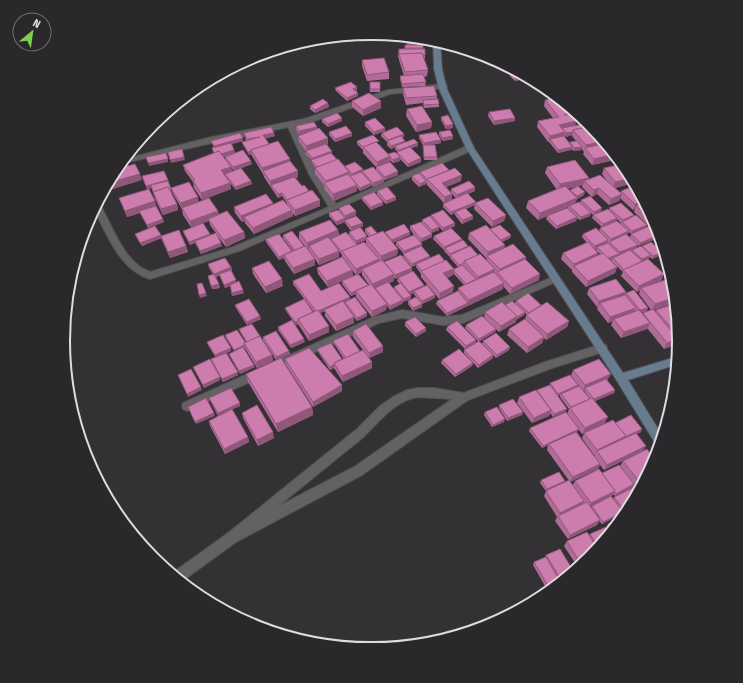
<svg xmlns="http://www.w3.org/2000/svg" width="743" height="683" viewBox="0 0 743 683" font-family="'Fira Sans Condensed',sans-serif">
<rect width="100%" height="100%" fill="#343134"/>
<g fill="none" stroke-linecap="round" stroke-linejoin="round">
<!-- minor casing -->
<g stroke="#525052" stroke-width="2">
<g id="minor">
<path d="M443 84 447 86 446 88 390 94 309 123 295 126 317 174 336 204 467 146H473V150L239 251 150 279C120 270 107 235 94 209L98 203H99C113 226 123 262 150 272L233 247 329 207 309 174 288 127 212 143 120 164 125 159 212 137 304 119 388 90Z"/>
<path d="M555 276 560 279 558 281 463 323 443 325 402 318 379 323 191 409 187 411 183 409 182 406 183 403 374 317 402 310 443 317 462 315Z"/>
<path d="M602 344 606 345 607 348 606 351 552 368 468 400 362 475 236 542 181 582 171 574 228 533 357 429 380 406 393 397 407 390 418 388H434L464 393 545 362ZM418 397 452 399 354 467 277 507C305 485 332 462 360 440 378 424 393 401 418 397Z"/>
</g>
</g>
<!-- secondary casing -->
<g stroke="#525052" stroke-width="2">
<path id="secondary" d="M433 39 440 41 442 69 447 89 474 148 623 373 679 356 678 364 628 380 663 437 660 448 657 446 617 381 466 148 439 89 434 69Z"/>
</g>
<!-- minor -->
<use href="#minor" fill="#646164" fill-rule="evenodd"/>
<!-- secondary -->
<use href="#secondary" fill="#687c90" fill-rule="evenodd"/>
</g>
<!-- wall -->
<g fill="#b06b96" fill-rule="evenodd">
<path d="M407 39 423 44V49H425V58H424L428 70 427 76 424 77 426 82 425 86 402 87 400 79V76H404L399 60V58H398L399 49H405V45H407Z"/>
<path d="M362 60 389 72V79L367 81 362 66Z"/>
<path d="M512 68 530 78 515 81 510 76 512 69Z"/>
<rect x="370" y="82" width="10" height="10"/>
<path d="M335 88 357 90 356 91 358 93V96L347 101 336 91Z"/>
<path d="M403 88 437 96V99L439 104V107L424 108 423 103 406 105 403 94Z"/>
<path d="M545 100 578 118 574 119 575 125 587 127 592 126 616 156 615 160 592 165 583 154 584 152 581 148V150L573 151 572 149 571 150 558 153 549 142H548L537 127 538 121 553 118 544 106ZM565 135 566 137 572 135V136L576 141 570 142V143L564 137Z"/>
<path d="M352 101H381V108L363 116 352 107Z"/>
<path d="M328 103 329 107 315 113 310 109V106Z"/>
<path d="M407 109 432 122 431 128 416 132 406 116Z"/>
<path d="M489 112 515 118V121L494 125 488 116Z"/>
<path d="M441 117 453 124V128L446 129 441 120Z"/>
<path d="M342 118V121L328 127 322 122V119Z"/>
<path d="M365 122 385 128V131L374 135 365 126Z"/>
<path d="M296 126 317 129 328 138V144L327 145 332 154 345 166 363 169V171L376 170V167L363 153V150L357 144V141L379 144 388 154H397V152H398L395 149V147L391 149 387 145V142L381 136 382 133 404 134V137L402 138 405 142 418 146 411 148 421 162 408 167 400 159V161L393 163 390 160V163L398 175 384 180V182L373 187 371 184V186L360 191 357 187V191L334 201 325 190 324 185 315 174V168L312 163V160L306 154V151L299 142 298 136 307 133 299 135 296 129Z"/>
<path d="M329 132 352 136 335 142 329 135Z"/>
<path d="M439 132 453 139 443 141 439 135Z"/>
<path d="M244 133 275 136 265 138 269 144 290 159V162L298 177 296 178 302 186 320 200V206L295 216 293 213V216L254 234 245 223V221L242 222 235 213 234 207 273 203V204L287 205V203L282 196 278 198 264 177 263 174 252 156 251 154 249 155 243 145 242 142 246 141Z"/>
<path d="M419 135 441 143 431 145 437 157V160H424L423 148V145L419 138Z"/>
<path d="M243 138V141L232 144 235 153 252 164 234 171 231 167 232 172 251 181 252 184 236 190 230 183 231 189 202 200 194 188 193 182 185 171 183 165 214 153 212 148H214L211 141ZM234 154 225 157 226 160 223 157Z"/>
<path d="M547 167 588 179 607 181 602 174 604 168 634 183 615 188 620 193 621 191 636 185 657 224H654L639 246 638 245 636 248 642 247V246L661 255 652 259 650 257 648 259 664 274 661 281 655 283 676 302 654 310 655 312 656 310 676 303 680 342 679 347 676 343 675 345 664 349 647 328V329L621 338 611 325 613 321 608 323 597 309 598 307H597L587 294 589 288 626 293 647 311 641 313 642 314 643 313 651 310 639 294 640 290 637 292 621 276 623 272 611 261 612 259 610 260 617 267 615 273 586 287 572 272V270L561 259 563 253 587 243 582 237 583 234 599 231 600 228 602 227 592 218 593 215 609 210V208L633 217 646 228 649 226 634 212 635 209 633 210 620 198 619 201 609 205 597 194 592 197 582 187 583 185 578 186 584 195 577 199 575 203H580L581 200 601 211 593 215 591 213 590 216 580 220 577 218 576 221 556 229 546 219 547 216 568 209V207L538 220 526 208 528 201 557 190 545 173ZM578 186 570 190V191L567 189ZM617 219 621 223V224L616 221ZM629 232 631 234 630 237 627 235ZM597 248 596 250 600 254 598 255V253L595 249Z"/>
<path d="M449 170 461 181 446 187 451 192V189L475 187V191L468 194 476 202 475 205 466 209 473 219 462 224 455 215V213L451 215 443 207V204L456 198 452 194V200L444 203 427 185 426 182V184L419 187 412 180V176L420 174V172Z"/>
<path d="M142 176 169 183 172 193H171L177 204 178 210 163 215 155 199 152 188 147 189Z"/>
<path d="M171 188 199 202 218 211 219 215 244 232 245 238 226 247 216 234 222 246 201 254 195 243 190 245 184 234 183 231 210 234V235L216 233 210 225 209 221 191 227 183 215 182 209 173 194Z"/>
<path d="M377 191 396 200 386 204 377 195Z"/>
<path d="M362 197 383 202V205L371 210 362 200Z"/>
<path d="M119 198 157 208 164 222 148 228 140 213 127 217Z"/>
<path d="M475 203 506 215 504 221 492 227 474 209Z"/>
<path d="M339 208 356 211V215L345 219 343 216 345 218V222L337 225 329 216V213L339 211Z"/>
<path d="M431 215 455 226 443 231 439 227V230L431 233 432 234V237L421 242 422 244V246L430 258 453 269 458 267 450 258V257L444 251 445 250H444L433 239 434 236 462 240 468 246V248L486 260 487 259 468 239 469 233 490 230 511 235 510 238 502 242 504 248 526 257V260L539 280 510 294 503 286V289L447 316 436 304 437 301 458 291V288L464 285 453 273V275L447 278 453 292 439 299 421 277V274L416 267V265L412 267 403 257 404 254 396 245V242L414 235 410 229V226L422 223V220L431 217Z"/>
<path d="M345 220 363 223V226L351 231 345 223Z"/>
<path d="M365 229 377 233 385 234V232L410 235 392 243 398 249 397 255 383 261 384 263V262L412 268V271L395 279 394 277V281L389 283 394 289V287L400 284 397 281 398 278 424 285V286L435 295V298L422 304 420 301 422 304V307L413 311 408 304V301L416 297 414 294V293L410 295 411 296V299L403 302V303L390 310 387 305 386 310 372 317 356 297V294L351 296 342 284V281L328 287 318 274 317 268 342 257V255L339 251V257L319 265 315 259V265L294 274 285 261 284 258 279 260 266 242V239L292 251H293L283 238V235L304 246H305L299 239V232L338 230 339 235H349V232L367 238 369 237 365 232ZM366 240V244L357 245 356 244ZM352 270 356 275 353 276ZM362 272V275L369 285H368L358 274Z"/>
<path d="M135 234 161 236 186 246 188 252 170 258 161 238 142 246Z"/>
<path d="M208 264 231 267 232 270 231 271 236 282 244 293 232 296 230 286 225 288 220 275 216 277 219 284 220 288 212 289 208 276 213 274 209 268Z"/>
<path d="M252 268 283 286 266 293 253 274Z"/>
<path d="M293 281 321 291 350 297V300L367 313V316L357 321 354 317V323L336 331 325 316V311L320 313 329 332 309 341 298 324 296 325 286 311 285 308 313 312H314L293 284Z"/>
<path d="M516 301 541 305 569 321 567 327 546 340 544 338 542 343 527 353 507 335 509 329 525 319 527 314 525 313 524 315 516 320V322L499 332 496 329 495 332 479 341 493 355V358L478 368 464 353V350L479 342 465 328 466 325 484 318 485 312 505 305 515 303Z"/>
<path d="M235 305 261 319 247 325 236 308Z"/>
<path d="M405 322 426 331 416 337 405 326Z"/>
<path d="M278 327 305 342 291 348 278 330Z"/>
<path d="M447 327 476 340V343L465 349 446 330Z"/>
<path d="M239 329 272 355 273 361 257 368 245 348H244L255 367 240 374 230 356 229 354 234 351 226 338 225 335 245 342H246L240 332Z"/>
<path d="M353 331 383 346V352L369 358 372 368 343 382 334 368 330 370 318 352 317 349 342 359H344L334 344 333 341 360 351 363 350 353 337Z"/>
<path d="M263 337 289 351 290 354 276 360 263 340Z"/>
<path d="M483 341 510 347 509 350 496 358 482 344Z"/>
<path d="M207 342 231 348V351L227 353 238 375 223 382 212 362 211 359 216 358 208 345Z"/>
<path d="M285 359 342 391 313 407 286 365Z"/>
<path d="M442 360 473 363 472 366 455 377 441 363Z"/>
<path d="M193 367 220 380 204 388Z"/>
<path d="M573 370 608 379 607 380 615 390 614 393 595 401 605 423 585 433 615 423 641 432 636 434 643 451 604 470 600 465 598 469 570 482 547 450 548 445 542 448 529 431 530 428 579 429 577 432 594 456 595 455H594L582 438 584 433 582 434 567 414 569 409 560 397V395L558 396 566 411 553 417 550 413 549 416 532 423 517 403 519 397 550 385V383L578 385 577 387 579 386 571 376ZM585 390 584 391 590 399 583 391Z"/>
<path d="M246 374 312 407 313 415 278 432 248 382Z"/>
<path d="M676 384 674 400 668 391 671 386Z"/>
<path d="M209 398 240 406 232 409 248 437 249 442 225 454 210 426 209 421 218 416Z"/>
<path d="M499 405 523 412 522 415 507 421 499 408Z"/>
<path d="M485 412 504 422 492 427 484 415Z"/>
<path d="M242 413 274 438 258 446 243 418Z"/>
<path d="M623 461H656L646 479 634 484 633 487 615 496 613 494 612 496 590 506 591 507 592 506 613 499 614 497 638 494 629 510 623 514 622 512 621 514 602 524 599 521 597 525 568 539 555 521 557 517 544 496 546 491 540 483 541 480 565 481 564 482 572 486 575 481 602 473 620 466Z"/>
<path d="M646 479 639 493 634 487 635 485Z"/>
<path d="M625 516 611 533 607 526 608 524Z"/>
<path d="M590 534H611L589 560 579 569 564 546 567 541 589 535Z"/>
<path d="M546 555 574 572 549 593 533 565 534 562 545 557Z"/>
</g>
<!-- shaded-wall -->
<g fill="#90577a">
<path d="M522 74 530 78 515 81 516 75Z"/>
<path d="M357 87V90L353 92V89Z"/>
<path d="M358 93V96L347 101V98Z"/>
<path d="M381 101V108L363 116V110Z"/>
<path d="M328 103 329 107 315 113V110Z"/>
<path d="M576 112 579 114 578 118 562 122 564 115Z"/>
<path d="M342 118V121L328 127V124Z"/>
<path d="M515 118V121L494 125V121Z"/>
<path d="M576 121 575 128 562 131 559 125Z"/>
<path d="M432 122 431 128 416 132 417 125Z"/>
<path d="M453 124V128L446 129V126Z"/>
<path d="M317 127V130L299 135V131Z"/>
<path d="M385 128V131L374 135V132Z"/>
<path d="M565 132 564 139H550L549 142H548L550 136Z"/>
<path d="M573 132 572 135 566 137V133Z"/>
<path d="M274 133 275 136 264 139 263 135Z"/>
<path d="M352 133V136L335 142V139Z"/>
<path d="M404 134V137L388 143V140Z"/>
<path d="M453 136V139L443 141V138Z"/>
<path d="M243 138V141L214 149V146Z"/>
<path d="M328 138V144L307 152 306 146Z"/>
<path d="M441 140V143L424 146V143Z"/>
<path d="M405 141 404 144 395 146V147L391 149V146Z"/>
<path d="M604 141 606 143 585 148 584 152 586 145Z"/>
<path d="M418 143V146L399 153V150Z"/>
<path d="M572 147 571 150 558 153V150Z"/>
<path d="M582 147 581 150 573 151 574 148Z"/>
<path d="M234 150 235 153 216 158 215 155Z"/>
<path d="M251 151V154L249 155 248 152Z"/>
<path d="M332 151V154L313 161V158Z"/>
<path d="M615 154 616 156 615 160 592 165 594 159Z"/>
<path d="M390 156V163L377 168V162Z"/>
<path d="M184 157 185 160 171 163 170 160Z"/>
<path d="M400 157V161L393 163V160Z"/>
<path d="M421 158V162L408 167V164Z"/>
<path d="M168 159V162L149 166 148 163Z"/>
<path d="M290 159 291 165 263 171 262 168Z"/>
<path d="M251 161 252 164 234 171 233 167Z"/>
<path d="M231 167 232 173 225 174V176L223 177 221 170Z"/>
<path d="M363 169 362 173 352 177V174Z"/>
<path d="M298 171V177L272 187 271 186 270 181Z"/>
<path d="M398 171V175L385 180V177Z"/>
<path d="M349 172 350 178 326 186V181Z"/>
<path d="M140 174 142 180 104 192 108 183Z"/>
<path d="M462 175 461 181 442 189V183Z"/>
<path d="M589 178 587 184 584 181 583 185 558 191 560 184Z"/>
<path d="M632 178 634 182V183L613 188 615 182Z"/>
<path d="M384 179V182L373 187V183Z"/>
<path d="M168 180 169 183 147 189 146 186Z"/>
<path d="M251 181 252 184 236 190 235 187Z"/>
<path d="M426 181V184L419 187 420 184Z"/>
<path d="M230 183 231 189 202 200 201 193Z"/>
<path d="M371 183V186L360 191V188Z"/>
<path d="M357 185V191L334 201 333 194Z"/>
<path d="M475 187V191L457 198V195Z"/>
<path d="M599 188 597 194 592 197 594 190Z"/>
<path d="M585 192 584 195 577 199 575 204 569 206 568 207 538 220 540 213 576 198 577 196Z"/>
<path d="M282 193V196L278 198V194Z"/>
<path d="M452 194V200L444 203 445 197Z"/>
<path d="M622 194 619 201 609 205 611 199Z"/>
<path d="M198 197 199 203 182 209 180 203Z"/>
<path d="M396 197V200L386 204V201Z"/>
<path d="M320 200V206L295 216V210Z"/>
<path d="M644 200 646 205 636 206 635 209 633 210 635 204Z"/>
<path d="M155 201 157 208 140 213 139 211 140 213 127 217 125 211Z"/>
<path d="M383 202V205L371 210V207Z"/>
<path d="M476 202 475 205 456 213 455 212V213L451 215V212Z"/>
<path d="M273 203 274 209 244 217 245 221 242 222 241 216Z"/>
<path d="M177 204 178 210 163 215 161 209Z"/>
<path d="M602 208 601 211 593 215 594 212Z"/>
<path d="M292 210 293 216 254 234 253 228Z"/>
<path d="M218 211 219 217 208 219 209 221 191 227 190 221Z"/>
<path d="M356 211V215L345 219V216Z"/>
<path d="M591 213 590 216 580 220 581 217Z"/>
<path d="M506 215 504 221 492 227 493 221Z"/>
<path d="M634 215 633 219 622 222 623 220Z"/>
<path d="M473 216V219L462 224 463 220Z"/>
<path d="M577 217 576 221 556 229 557 226Z"/>
<path d="M345 218V222L337 225 336 222Z"/>
<path d="M617 218 616 221 602 228 603 224Z"/>
<path d="M163 219 164 222 148 228 147 225Z"/>
<path d="M654 219 657 224 649 227 652 220Z"/>
<path d="M363 223V226L351 231V227Z"/>
<path d="M455 223V226L443 231V228Z"/>
<path d="M647 225 646 228 631 235 632 231Z"/>
<path d="M439 227V230L431 233 432 230Z"/>
<path d="M338 230 339 237 331 239V240L311 248 309 246V249L308 250 307 243Z"/>
<path d="M629 231 628 234 610 242 611 239Z"/>
<path d="M244 232 245 238 226 247 224 240Z"/>
<path d="M410 232V235L392 243V240Z"/>
<path d="M210 234 211 237 195 241V243L190 245 189 242Z"/>
<path d="M432 234V237L421 242V239Z"/>
<path d="M660 234 661 237 639 246 641 243Z"/>
<path d="M161 235 162 238 142 246 140 243Z"/>
<path d="M511 235 510 238 500 243 501 240Z"/>
<path d="M367 236V239L366 238V240L356 244V241Z"/>
<path d="M462 239V243L445 248V250H444V247Z"/>
<path d="M608 240 607 244 597 247V248L594 249 595 246Z"/>
<path d="M221 243 222 246 201 254 200 251Z"/>
<path d="M422 244V247L404 254V251Z"/>
<path d="M505 245 504 251 487 256V259L488 252Z"/>
<path d="M638 245 636 248 619 256 620 252Z"/>
<path d="M186 246 188 252 170 258 168 252Z"/>
<path d="M468 246V249L450 255V257V254Z"/>
<path d="M398 249 397 255 381 262V256Z"/>
<path d="M339 251V257L319 265V259Z"/>
<path d="M663 252 661 255 652 259 653 256Z"/>
<path d="M598 253 596 259 574 266 572 270 574 264Z"/>
<path d="M619 254 618 257 613 258 612 259 607 261 608 258Z"/>
<path d="M284 255V258L279 260V257Z"/>
<path d="M651 255 649 258 641 262 642 259Z"/>
<path d="M430 256V259L412 267V264Z"/>
<path d="M526 257 525 263 499 274 500 269Z"/>
<path d="M315 259V265L294 274 293 268Z"/>
<path d="M379 259V265L362 269V272L356 275V269Z"/>
<path d="M231 267 232 270 215 277 214 274Z"/>
<path d="M617 267 615 273 586 287 588 281Z"/>
<path d="M412 268V271L395 279V275Z"/>
<path d="M454 269 453 275 442 280 443 273Z"/>
<path d="M495 269 494 275 477 283 478 277Z"/>
<path d="M352 270 353 276 328 287 327 281Z"/>
<path d="M394 274V281L373 290V284Z"/>
<path d="M540 274 539 280 510 294 512 288Z"/>
<path d="M664 274 661 281 642 289 641 288 640 290 637 292 639 286Z"/>
<path d="M282 279 283 286 266 293 265 287Z"/>
<path d="M236 280V283L225 288 224 285Z"/>
<path d="M504 283 503 289 447 316V313L468 303 469 300Z"/>
<path d="M219 284 220 288 212 289 211 286Z"/>
<path d="M424 285V288L414 291V293L409 295V292Z"/>
<path d="M454 286 453 292 439 299 440 293Z"/>
<path d="M243 290 244 293 232 296V293Z"/>
<path d="M356 291V294L351 296V293Z"/>
<path d="M626 292 624 298 600 303 598 307H597L599 301Z"/>
<path d="M206 293 207 296 200 298 199 295Z"/>
<path d="M435 295V298L422 304V301Z"/>
<path d="M411 296V299L403 302 404 299Z"/>
<path d="M350 297V300L325 311 324 310 325 311 317 315V312Z"/>
<path d="M676 297V302L652 310 655 304Z"/>
<path d="M403 300V303L390 310V306Z"/>
<path d="M387 304 386 310 372 317V311Z"/>
<path d="M422 304V307L413 311V308Z"/>
<path d="M636 308 633 314 614 319 613 321 608 323 610 317Z"/>
<path d="M648 308 647 311 639 313 640 310Z"/>
<path d="M525 312 524 315 516 320 517 317Z"/>
<path d="M367 313V316L357 321V318Z"/>
<path d="M260 316 261 319 247 325V322Z"/>
<path d="M517 316 516 322 499 332 501 326Z"/>
<path d="M354 317V323L336 331V325Z"/>
<path d="M298 321V324L296 325 295 322Z"/>
<path d="M569 321 567 327 546 340 547 334Z"/>
<path d="M650 323 647 329 621 338 624 332Z"/>
<path d="M329 326V332L309 341V335Z"/>
<path d="M426 328V331L416 337V334Z"/>
<path d="M496 329 495 332 479 342V339Z"/>
<path d="M544 337 542 343 527 353 528 347Z"/>
<path d="M304 339 305 342 291 348 290 345Z"/>
<path d="M678 339 675 345 664 349 667 343Z"/>
<path d="M476 340V343L465 349 466 346Z"/>
<path d="M244 345 245 348 235 353 234 350Z"/>
<path d="M383 346V352L369 358V353Z"/>
<path d="M510 347 509 350 496 358 497 355Z"/>
<path d="M231 348V351L216 358 215 355Z"/>
<path d="M289 351 290 354 276 360V357Z"/>
<path d="M272 355 273 361 257 368 256 362Z"/>
<path d="M493 355V358L478 368 479 365Z"/>
<path d="M372 362V368L343 382 342 376Z"/>
<path d="M473 363 472 366 455 377 456 374Z"/>
<path d="M254 365 255 367 240 374 239 371Z"/>
<path d="M334 365V368L330 370V367Z"/>
<path d="M238 372V375L223 382 222 379Z"/>
<path d="M611 374 608 379 586 389 585 388V390L583 391 585 385Z"/>
<path d="M220 377V380L204 388 203 385Z"/>
<path d="M342 385V391L313 407V402Z"/>
<path d="M578 385 577 388 561 394 560 395 557 396 558 394Z"/>
<path d="M201 387 202 390 188 397 187 394Z"/>
<path d="M615 390 614 393 593 402 594 399Z"/>
<path d="M240 403V406L218 416V413Z"/>
<path d="M312 407 313 415 278 432 276 424Z"/>
<path d="M567 409 566 411 553 417 554 414Z"/>
<path d="M551 410 549 416 532 423 534 418Z"/>
<path d="M523 412 522 415 507 421 508 418Z"/>
<path d="M214 413 215 416 196 424 195 422Z"/>
<path d="M608 417 605 423 582 434 585 428Z"/>
<path d="M505 419 504 422 492 427 493 425Z"/>
<path d="M579 429 577 432 549 445V444L548 445 542 448 543 446Z"/>
<path d="M642 429 641 432 624 440 625 437Z"/>
<path d="M273 432 274 438 258 446 257 440Z"/>
<path d="M626 436 623 441 597 451 594 455 597 450Z"/>
<path d="M248 437 249 442 225 454 224 449Z"/>
<path d="M646 446 643 451 604 470 607 465Z"/>
<path d="M600 464 598 469 570 482 573 477Z"/>
<path d="M649 474 646 479 634 485 638 480Z"/>
<path d="M565 481 564 483 546 492 547 489Z"/>
<path d="M634 484 633 487 615 496 616 494Z"/>
<path d="M615 491 612 496 588 508 591 503Z"/>
<path d="M584 501 581 506 558 518 560 513Z"/>
<path d="M630 508 629 510 623 514 625 511Z"/>
<path d="M623 512 621 514 602 524 603 522Z"/>
<path d="M600 520 597 525 568 539 570 535Z"/>
</g>
<!-- building -->
<g fill="#cd7cae" stroke="#90577a">
<path d="M407 39H423V44H408Z"/>
<rect x="405" y="45" width="18" height="3"/>
<path d="M399 49H425V55H423L422 53 399 55Z"/>
<path d="M422 53 428 70 405 72 399 54Z"/>
<path d="M384 58 389 72 367 75 362 60Z"/>
<path d="M512 69H513L522 74 516 75Z"/>
<path d="M423 74 426 82 402 84 400 76Z"/>
<path d="M351 82 357 87 353 89 358 93 347 98 335 88Z"/>
<rect x="370" y="82" width="10" height="7"/>
<path d="M434 86 437 96 406 98 403 88Z"/>
<path d="M369 93 381 101 363 110 352 101Z"/>
<path d="M558 98 564 106 567 105 576 112 564 115 570 114 576 121 559 125 565 132 550 136 538 121 559 117 545 100Z"/>
<path d="M323 99 328 103 315 110 310 106Z"/>
<path d="M438 99 439 104 424 105 423 100Z"/>
<path d="M559 99H560L567 105 564 106Z"/>
<path d="M422 106 432 122 417 125 407 109Z"/>
<path d="M510 109 515 118 494 121 489 112Z"/>
<path d="M337 113 342 118 328 124 322 119Z"/>
<path d="M448 115 453 124 446 126 441 117Z"/>
<path d="M375 118 385 128 374 132 365 122Z"/>
<path d="M314 122 317 127 299 131 296 126Z"/>
<path d="M584 124 587 127 573 130V132L566 133 562 128Z"/>
<path d="M346 126 352 133 335 139 329 132Z"/>
<path d="M592 126 604 141 586 145 573 130Z"/>
<path d="M271 127 274 133 263 135 269 144 251 150V151L248 152 242 142 260 137 247 139 244 133Z"/>
<path d="M397 127 404 134 388 140 382 133Z"/>
<path d="M319 128 328 138 306 146 298 136Z"/>
<path d="M450 130 453 136 443 138 439 132Z"/>
<path d="M436 132 441 140 424 143 419 135Z"/>
<path d="M240 133 243 138 214 146 211 141Z"/>
<path d="M373 135 379 141 363 147 357 141Z"/>
<path d="M401 136 405 141 391 146 387 141Z"/>
<path d="M564 136 572 147 558 150 550 139Z"/>
<path d="M414 139 418 143 399 150 395 146Z"/>
<path d="M278 141 290 159 262 168 251 150Z"/>
<path d="M577 141 582 147 574 148 570 142Z"/>
<path d="M376 142 390 156 377 162 363 147Z"/>
<path d="M231 143 234 150 221 154 219 151 214 153 212 148Z"/>
<path d="M606 143 615 154 594 159 585 148Z"/>
<path d="M326 144 332 151 313 158 306 151Z"/>
<path d="M423 145H435L437 157H424Z"/>
<path d="M410 147 421 158 408 164 397 152Z"/>
<path d="M182 149 184 157 170 160 168 152Z"/>
<path d="M243 150 251 161 233 167 225 157Z"/>
<path d="M219 151 231 167 221 170 230 183 201 193 193 181 195 180 183 165Z"/>
<path d="M395 152 400 157 393 160 388 154Z"/>
<path d="M166 153 168 159 148 163 146 157Z"/>
<path d="M331 153 337 160 317 167 311 160Z"/>
<path d="M338 159 349 172 326 181 315 168Z"/>
<path d="M575 160 589 178 560 184 547 167Z"/>
<path d="M290 161 298 171 270 181 263 171Z"/>
<path d="M355 162 363 169 352 174 345 166Z"/>
<path d="M390 162 398 171 385 177 376 167Z"/>
<path d="M442 163 449 170 427 179 420 172Z"/>
<path d="M135 164 140 174 108 183 116 169Z"/>
<path d="M623 164 628 170 632 178 615 182 604 168Z"/>
<path d="M373 167 384 179 373 183 362 171Z"/>
<path d="M241 168 251 181 235 187 225 174Z"/>
<path d="M455 168 462 175 442 183 452 194 445 197 427 179Z"/>
<path d="M164 171 168 180 146 186 142 176Z"/>
<path d="M361 172 371 183 360 188 350 176Z"/>
<path d="M419 173 426 181 420 184 412 176Z"/>
<path d="M348 174 357 185 333 194 324 183Z"/>
<path d="M600 175 622 194 611 199 599 188 594 190 584 181Z"/>
<path d="M294 177 302 186 304 185 309 191 287 200 282 193 278 194 271 185Z"/>
<path d="M168 181 171 189 169 190 168 187 153 192 151 185Z"/>
<path d="M469 181 475 187 457 195 451 189Z"/>
<path d="M189 182 198 197 180 203 171 188Z"/>
<path d="M636 185 644 200 635 204 621 191Z"/>
<path d="M565 186 577 198 540 213 528 201Z"/>
<path d="M578 186 585 192 577 196 570 190Z"/>
<path d="M168 187 177 204 161 209 153 192Z"/>
<path d="M387 187 396 197 386 201 377 191Z"/>
<path d="M149 189 155 201 125 211 119 198Z"/>
<path d="M312 190 320 200 295 210 287 200Z"/>
<path d="M374 192 383 202 371 207 362 197Z"/>
<path d="M467 193 476 202 451 212 443 204Z"/>
<path d="M266 194 273 203 241 216 234 207Z"/>
<path d="M590 196 602 208 594 212 581 200Z"/>
<path d="M209 198 218 211 190 221 182 208Z"/>
<path d="M488 198 506 215 493 221 475 203Z"/>
<path d="M283 200 292 210 253 228 244 217Z"/>
<path d="M579 202 591 213 581 217 569 206Z"/>
<path d="M645 202 654 219 652 220 636 206Z"/>
<path d="M621 203 634 215 623 220 609 208Z"/>
<path d="M349 204 356 211 345 216 339 208Z"/>
<path d="M156 206 163 219 147 225 139 211Z"/>
<path d="M465 208 473 216 463 220 455 212Z"/>
<path d="M567 208 577 217 557 226 547 216Z"/>
<path d="M608 209 617 218 603 224 593 215Z"/>
<path d="M338 210 345 218 336 222 329 213Z"/>
<path d="M443 210 455 223 443 228 431 215Z"/>
<path d="M227 211 244 232 224 240 208 219Z"/>
<path d="M636 215 647 225 632 231 622 222Z"/>
<path d="M356 216 363 223 351 227 345 220Z"/>
<path d="M430 216 439 227 432 230 422 220Z"/>
<path d="M330 220 338 230 307 243 299 232Z"/>
<path d="M617 221 629 231 611 239 600 228Z"/>
<path d="M421 222 432 234 421 239 410 226Z"/>
<path d="M203 223 210 234 189 242 183 231Z"/>
<path d="M404 224 410 232 392 240 385 232Z"/>
<path d="M654 224 658 227 660 234 641 243 631 234Z"/>
<path d="M486 225 505 245 488 252 469 233Z"/>
<path d="M500 225 511 235 501 240 490 229Z"/>
<path d="M155 226 161 235 140 243 135 234Z"/>
<path d="M371 226 377 233 371 236 365 229Z"/>
<path d="M360 227 367 236 356 241 349 232Z"/>
<path d="M451 228 462 239 444 247 434 236Z"/>
<path d="M596 228 608 240 595 246 583 234Z"/>
<path d="M179 230 186 246 168 252 161 236Z"/>
<path d="M292 231 304 246 295 250 283 235Z"/>
<path d="M383 231 398 249 381 256 366 238Z"/>
<path d="M346 232 357 245 342 251V252L331 239Z"/>
<path d="M216 233 221 243 200 251 195 241Z"/>
<path d="M279 234 292 251 279 257 266 239Z"/>
<path d="M626 234 638 245 620 252 609 242Z"/>
<path d="M414 235 422 244 404 251 396 242Z"/>
<path d="M328 237 339 251 319 259 309 246Z"/>
<path d="M463 240 468 246 450 254 445 248Z"/>
<path d="M364 242 379 259 356 269 342 251Z"/>
<path d="M588 242 598 253 574 264 563 253Z"/>
<path d="M651 242 663 252 653 256 642 246Z"/>
<path d="M608 243 619 254 608 258 597 247Z"/>
<path d="M513 244 526 257 500 269 487 256Z"/>
<path d="M305 246 315 259 293 268 284 255Z"/>
<path d="M421 246 430 256 412 264 403 254Z"/>
<path d="M470 246 478 255 464 261V263L459 265 450 255Z"/>
<path d="M641 246 651 255 642 259 632 250Z"/>
<path d="M630 250 642 261 624 270 613 258Z"/>
<path d="M603 253 617 267 588 281 574 266Z"/>
<path d="M439 254 445 261 422 271 416 264Z"/>
<path d="M480 254 495 269 478 277 464 261Z"/>
<path d="M401 255 412 268 395 275 384 262Z"/>
<path d="M342 257 352 270 327 281 317 268Z"/>
<path d="M225 258 231 267 214 274 219 284 211 286 208 276 214 274 208 264Z"/>
<path d="M525 259 540 274 512 288 497 272Z"/>
<path d="M648 259 664 274 639 286 623 270Z"/>
<path d="M382 260 394 274 373 284 362 269Z"/>
<path d="M446 260 454 269 443 273 454 286 440 293 421 271Z"/>
<path d="M269 261 282 279 265 287 252 268Z"/>
<path d="M462 265 476 279 466 284 453 270Z"/>
<path d="M231 270 236 280 224 285 219 274Z"/>
<path d="M413 271 424 285 409 292 398 278Z"/>
<path d="M494 272 504 283 469 300 458 288Z"/>
<path d="M309 274 321 291 339 283 350 297 318 311V310L316 311 293 281Z"/>
<path d="M358 274 368 285 351 293 342 281Z"/>
<path d="M616 279 626 292 599 301 589 288Z"/>
<path d="M668 279 675 287 676 297 655 304 641 288Z"/>
<path d="M239 281 243 290 232 293 230 285Z"/>
<path d="M388 282 403 300 390 306 375 288Z"/>
<path d="M202 283 206 293 199 295 197 284Z"/>
<path d="M401 283 411 296 404 299 394 287Z"/>
<path d="M371 284 387 304 372 311 356 291Z"/>
<path d="M427 285 435 295 422 301 414 291Z"/>
<path d="M634 290 648 308 640 310 626 293Z"/>
<path d="M458 291 468 303 447 313 437 301Z"/>
<path d="M528 293 541 305 529 313 516 301Z"/>
<path d="M625 295 636 308 610 317 600 303Z"/>
<path d="M355 297 367 313 357 318 345 302Z"/>
<path d="M416 297 422 304 413 308 408 301Z"/>
<path d="M249 299 260 316 247 322 235 305Z"/>
<path d="M304 299 313 312 298 319V321L295 322 285 308Z"/>
<path d="M343 301 354 317 336 325 324 310Z"/>
<path d="M512 301 525 312 517 317 505 305Z"/>
<path d="M502 302 517 316 501 326 485 312Z"/>
<path d="M547 302 569 321 547 334 526 315Z"/>
<path d="M676 303 680 338 656 310Z"/>
<path d="M653 309 678 339 667 343 643 313Z"/>
<path d="M318 310 329 326 309 335 298 319Z"/>
<path d="M639 310 650 323 624 332 614 319Z"/>
<path d="M482 316 496 329 479 339 466 325Z"/>
<path d="M415 317 426 328 416 334 405 322Z"/>
<path d="M525 319 544 337 528 347 509 329Z"/>
<path d="M292 320 304 339 290 345 278 327Z"/>
<path d="M457 321 476 340 466 346 447 327Z"/>
<path d="M252 324 260 336 247 342 239 329Z"/>
<path d="M366 324 383 346 369 353 353 331Z"/>
<path d="M237 330 245 342 244 343V345L234 350 225 335Z"/>
<path d="M276 331 289 351 276 357 263 337Z"/>
<path d="M496 333 510 347 497 355 483 341Z"/>
<path d="M348 334 360 351 346 358 333 341Z"/>
<path d="M223 335 231 348 215 355 207 342Z"/>
<path d="M260 336 272 355 256 362 244 343Z"/>
<path d="M479 341 493 355 479 365 464 350Z"/>
<path d="M331 343 342 359 334 363V365L330 367 317 349Z"/>
<path d="M243 347 254 365 239 371 229 354Z"/>
<path d="M309 348 342 385 313 402 285 359Z"/>
<path d="M459 349 473 363 456 374 442 360Z"/>
<path d="M363 350 372 362 342 376 334 363Z"/>
<path d="M226 353 238 372 222 379 211 359Z"/>
<path d="M281 358 312 407 276 424 246 374Z"/>
<path d="M210 359 220 377 203 385 193 367Z"/>
<path d="M599 359 611 374 585 385 573 370Z"/>
<path d="M191 369 201 387 187 394 178 375Z"/>
<path d="M570 375 578 385 558 394 550 383Z"/>
<path d="M606 379 615 390 594 399 585 388Z"/>
<path d="M676 384 675 391 671 386Z"/>
<path d="M550 385 567 409 554 414 537 390Z"/>
<path d="M579 386 590 399 571 407 561 394Z"/>
<path d="M231 388 240 403 218 413 209 398Z"/>
<path d="M536 390 551 410 534 418 519 397Z"/>
<path d="M206 398 214 413 195 422 188 407Z"/>
<path d="M592 398 608 417 585 428 570 408Z"/>
<path d="M513 399 523 412 508 418 499 405Z"/>
<path d="M257 405 273 432 257 440 242 413Z"/>
<path d="M497 407 505 419 493 425 485 412Z"/>
<path d="M232 409 248 437 224 449 209 421Z"/>
<path d="M566 412 579 429 543 446 530 428Z"/>
<path d="M631 415 642 429 625 437V436H626L615 423Z"/>
<path d="M613 420 626 436 597 450 584 433Z"/>
<path d="M576 432 600 464 573 477 549 444Z"/>
<path d="M636 433 646 446 607 465 597 451Z"/>
<path d="M647 449 656 461 649 474 638 480 623 461Z"/>
<path d="M619 465 634 484 616 494 614 491H615L602 473Z"/>
<path d="M599 469 615 491 591 503 575 481Z"/>
<path d="M559 472 565 481 547 489 541 480Z"/>
<path d="M646 479 640 490 635 485Z"/>
<path d="M569 480 584 501 560 513 546 491Z"/>
<path d="M634 487 638 494 630 508 625 511 614 497Z"/>
<path d="M611 496 623 512 603 522 592 506Z"/>
<path d="M587 502 600 520 570 535 558 516Z"/>
<path d="M625 516 613 531 608 524Z"/>
<path d="M606 527 611 534 599 548 590 534Z"/>
<path d="M587 532 598 549 589 560 582 566 567 541Z"/>
<path d="M560 549 574 572 565 580 562 581 546 555Z"/>
<path d="M546 557 561 583 551 591 534 562Z"/>
</g>
<!-- crop -->
<path d="M0 0H743V683H0ZM70 341a301 301 0 1 1 602 0a301 301 0 1 1-602 0Z" fill="#2a282a" fill-rule="evenodd"/>
<path fill="none" stroke="#dedcde" stroke-width="2" d="M70 341a301 301 0 1 1 602 0a301 301 0 1 1-602 0Z"/>
<!-- north arrow -->
<g transform="translate(32 32) rotate(29)"><circle r="19" fill="#2a282a" stroke="#727072"/>
<path d="M0-3L7 15L0 10L-7 15Z" fill="#7fd052"/>
<text y="-6" font-size="11" font-weight="bold" text-anchor="middle" fill="#dedcde">N</text>
</g>
</svg>
